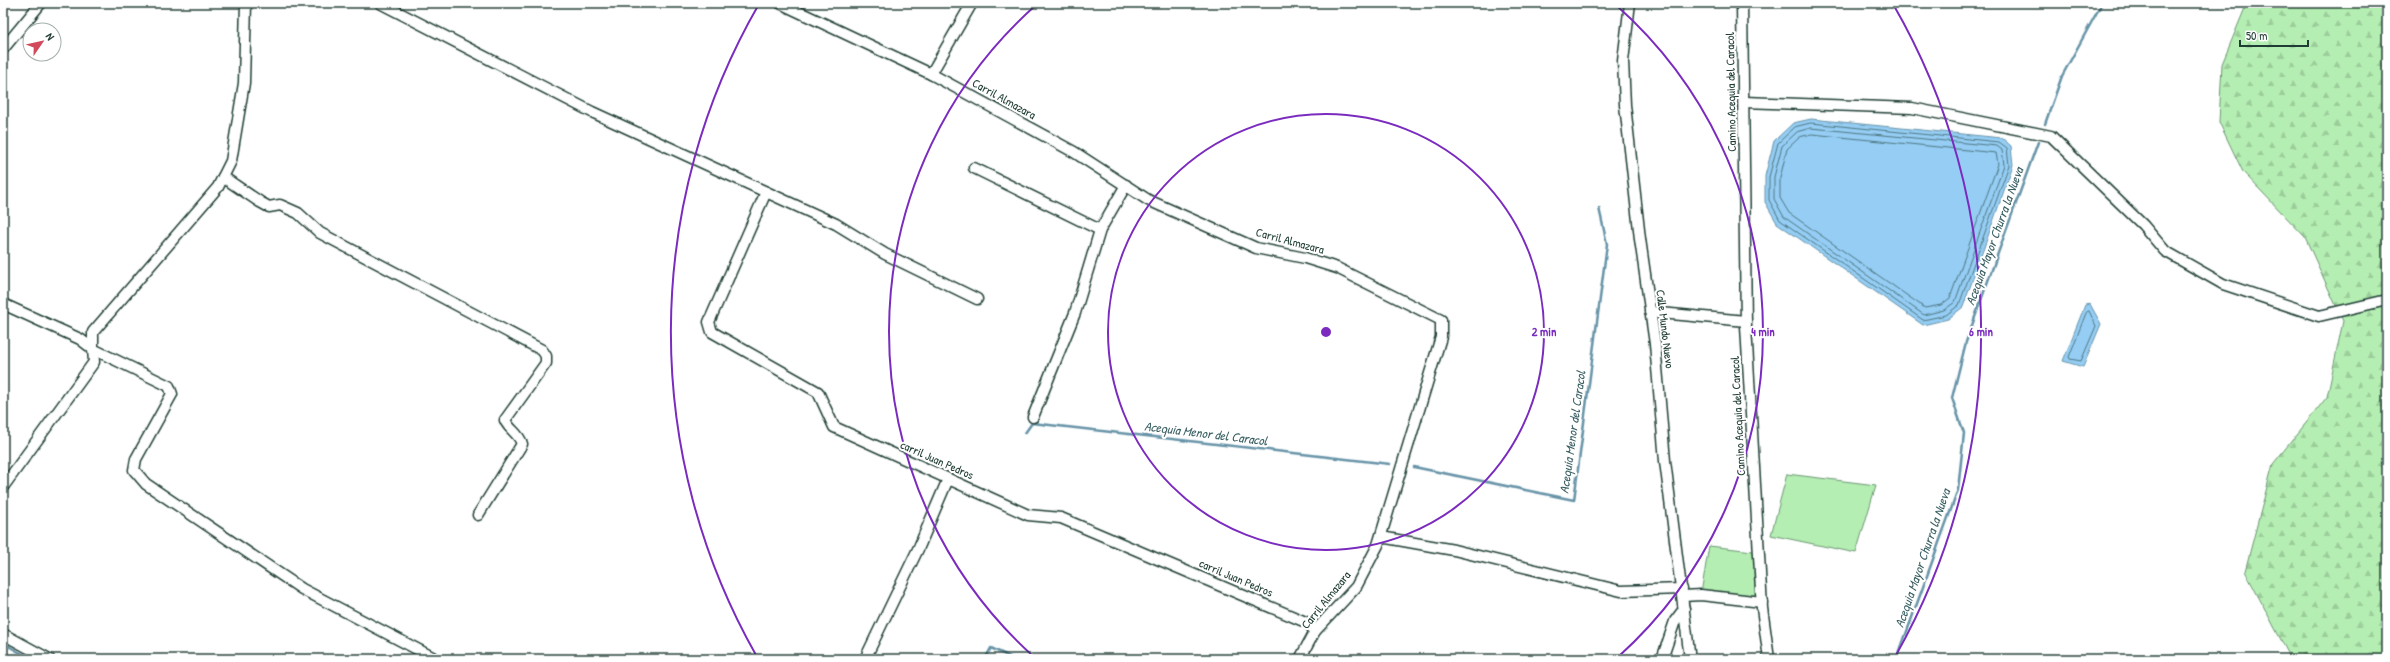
<svg xmlns="http://www.w3.org/2000/svg" width="2390" height="662" viewBox="0 0 2390 662" font-family="'Patrick Hand',sans-serif">
<defs>
<pattern id="forest-firs" width="22" height="20" patternUnits="userSpaceOnUse"><rect width="22" height="20" fill="#b5eeb2"/><path d="M5 1l3.5 6h-7zM16 11l3.5 6h-7z" fill="#9bcd9a"/></pattern>
</defs>
<rect width="100%" height="100%" fill="#fff"/>
<filter id="ink" filterUnits="userSpaceOnUse"><feTurbulence type="fractalNoise" baseFrequency=".025" numOctaves="2"/><feDisplacementMap in="SourceGraphic" scale="8" xChannelSelector="R" yChannelSelector="G"/><feConvolveMatrix kernelMatrix="1 2 1 2 8 2 1 2 1" color-interpolation-filters="sRGB"/></filter>
<g filter="url(#ink)">
<!-- forest -->
<path fill="url(#forest-firs)" stroke="#6a9673" d="M2247 3H2387V659H2291L2245 571 2273 464 2327 397 2343 321 2305 237 2243 172 2219 122 2222 64Z"/>
<!-- pitch -->
<g fill="#b5eeb2" stroke="#6a9673">
<path d="M1787 474 1876 485 1856 553 1771 535Z"/>
<path d="M1709 546 1753 551 1758 599 1701 593Z"/>
</g>
<!-- water -->
<g fill="#95cdf4" stroke="#6693a7">
<path d="M1811 119 2002 138 2011 146 2013 165 1963 307 1948 319 1923 325 1777 223 1765 202V176L1774 141 1793 123Z"/>
<path d="M2090 304 2101 324 2083 367 2063 361 2085 305Z"/>
</g>
<g fill="none" stroke-linecap="round" stroke-linejoin="round">
<!-- shore -->
<g stroke="#4e7781" stroke-width="1">
<path d="M1811 123 1999 142 2007 148 2009 165 1959 305 1946 315 1923 320 1780 220 1769 200V177L1778 143 1795 127Z"/>
<path d="M1811 128 1997 146 2002 150 2004 165 1955 302 1944 310 1924 315 1784 217 1774 199V177L1782 146 1797 132Z"/>
<path d="M1812 134 1996 153 1998 164 1950 298 1941 305 1925 308 1789 213 1780 198V178L1787 149 1800 137Z"/>
<path d="M2089 311 2096 326 2081 361 2070 359 2069 357 2086 313Z"/>
</g>
<!-- stream -->
<g stroke="#6693a7" stroke-width="2.5">
<path d="M2045 124 2062 76 2102 3"/>
<path d="M1025 433 1032 423 1390 464"/>
<path d="M1414 467 1574 500 1607 244 1599 208"/>
<path d="M3 643 31 659"/>
<path d="M985 659 991 648 1014 659"/>
<path d="M1897 659 1958 490 1964 433 1952 398 1966 342 2038 142"/>
</g>
<!-- minor casing -->
<g stroke="#1f3d34" stroke-width="13">
<g id="minor">
<path d="M246 3 244 83 231 161 218 187 93 332V349L169 386 172 394 136 459 134 470 146 484 302 589 436 659"/>
<path d="M380 3 592 112 836 224 885 254 977 299"/>
<path d="M780 3 931 74 1074 152 1148 200 1256 248 1305 258 1337 268 1441 320V337L1378 545 1356 587 1315 631 1300 659"/>
<path d="M1630 3 1623 61 1625 105 1640 239 1655 344 1665 461 1690 659"/>
<path d="M1742 3 1746 326 1762 608 1769 659"/>
<path d="M3 49 41 3"/>
<path d="M931 74 972 3"/>
<path d="M1744 102 1912 108 2051 136 2143 225 2165 251 2223 284 2319 316 2387 300"/>
<path d="M974 168 1100 230"/>
<path d="M223 177 260 202 269 207 280 205 298 213 320 233 542 350 546 356V363L505 420C509 430 519 433 522 444L478 515"/>
<path d="M766 192 709 322 712 332 818 392 834 427 1028 515 1061 518 1308 623 1315 631"/>
<path d="M3 304 80 339 93 349 94 362 3 487"/>
<path d="M1650 312 1746 321"/>
<path d="M1033 417 1075 313 1100 230 1126 185"/>
<path d="M1381 537 1454 550 1621 591 1682 589"/>
<path d="M1683 596 1701 595 1762 602"/>
<path d="M3 634 49 659"/>
<path d="M865 659 919 547 948 479"/>
<path d="M1662 659 1675 621 1684 609"/>
</g>
</g>
<!-- minor -->
<use href="#minor" stroke="#fff" stroke-width="10"/>
</g>
</g>
<!-- distance rings -->
<g fill="none" stroke="#7b2cbf" stroke-width="2">
<circle cx="1326" cy="332" r="218"/>
<path d="M1034 657A437 437 0 0 1 1036 5M1616 5A437 437 0 0 1 1618 657"/>
<path d="M756 655A655 655 0 0 1 759 4M1893 4A655 655 0 0 1 1896 655"/>
</g>
<g text-anchor="middle" stroke-width="4" stroke-linejoin="round" paint-order="stroke">
<!-- street labels -->
<g font-size="12" fill="#1f3d34" stroke="#fff">
<text transform="translate(1731 92) rotate(-91)" y="4">Camino Acequia del Caracol</text>
<text transform="translate(1004 99) rotate(29)" y="4">Carril Almazara</text>
<text transform="translate(1290 241) rotate(15)" y="4">Carril Almazara</text>
<text transform="translate(1665 329) rotate(83)" y="4">Calle Mundo Nuevo</text>
<text transform="translate(1738 416) rotate(-93)" y="4">Camino Acequia del Caracol</text>
<text transform="translate(937 460) rotate(24)" y="4">carril Juan Pedros</text>
<text transform="translate(1236 578) rotate(23)" y="4">carril Juan Pedros</text>
<text transform="translate(1326 600) rotate(-51)" y="4">Carril Almazara</text>
</g>
<!-- water labels -->
<g font-size="13" font-style="italic" fill="#3c6164" stroke="#fff">
<text transform="translate(1994 236) rotate(-70)" y="5">Acequia Mayor Churra la Nueva</text>
<text transform="translate(1572 432) rotate(-82)" y="5">Acequia Menor del Caracol</text>
<text transform="translate(1206 433) rotate(7)" y="5">Acequia Menor del Caracol</text>
<text transform="translate(1922 558) rotate(-71)" y="5">Acequia Mayor Churra la Nueva</text>
</g>
</g>
<circle cx="1326" cy="332" r="6" fill="#7b2cbf" stroke="#fff" stroke-width="2"/>
<g font-size="12" text-anchor="middle" font-weight="bold" fill="#7b2cbf" stroke="#fff" stroke-width="4" stroke-linejoin="round" paint-order="stroke">
<text x="1544" y="336">2 min</text>
<text x="1763" y="336">4 min</text>
<text x="1981" y="336">6 min</text>
</g>
<!-- margin -->
<rect width="2390" height="662" fill="none" stroke="#fff" stroke-width="16"/>
<rect x="8" y="8" width="2374" height="646" fill="none" stroke="#1f3d34" stroke-width="1.5" filter="url(#ink)"/>
<!-- north arrow -->
<g transform="translate(42 42) rotate(56)"><circle r="19" fill="#ffffff" stroke="#a5b1ae"/>
<path d="M0-3L7 15L0 10L-7 15Z" fill="#d1495b"/>
<text y="-6" font-size="11" font-weight="bold" text-anchor="middle" fill="#1f3d34">N</text>
</g>
<!-- scale -->
<path d="M2240 40v6h68v-6" fill="none" stroke="#1f3d34" stroke-width="2"/>
<text x="2246" y="40" font-size="12" fill="#1f3d34" stroke="#ffffff" stroke-width="3" paint-order="stroke">50 m</text>
</svg>
